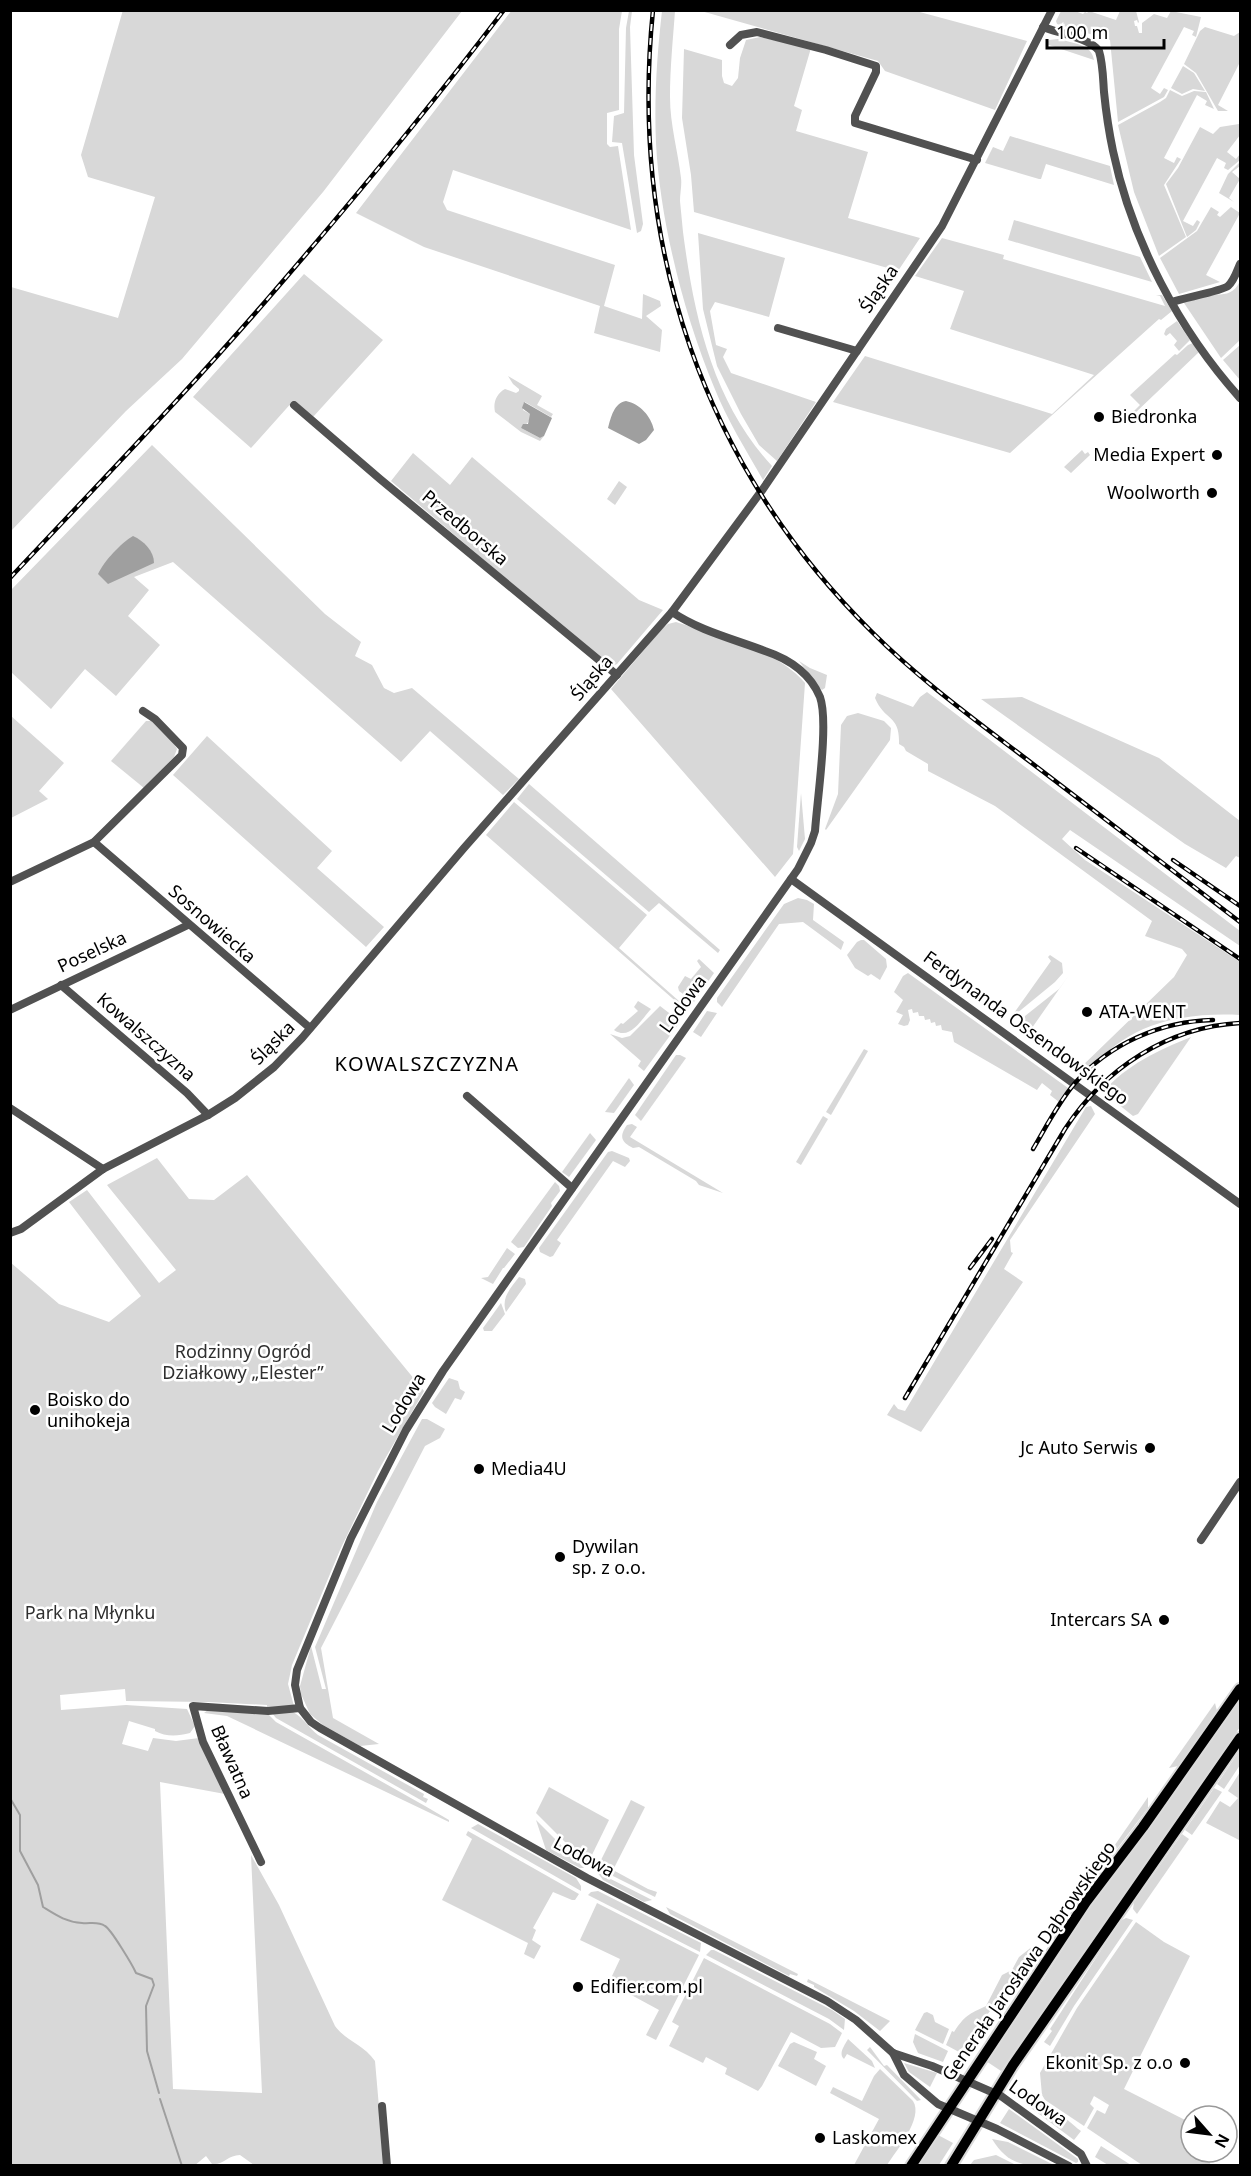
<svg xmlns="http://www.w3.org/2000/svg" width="1251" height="2176" viewBox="0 0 1251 2176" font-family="'Noto Sans',sans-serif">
<rect width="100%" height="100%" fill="#fff"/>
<!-- green -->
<g fill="#d8d8d8">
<path d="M123 10 462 11 323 192 182 359 126 411 11 531V287L118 318 155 197 88 177 81 155Z"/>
<path d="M512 10 622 11 619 29V110L607 113V144L610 147 618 146 631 230 453 170 443 202 447 210 615 265 604 306 642 319 643 294 660 301 661 306 646 316 662 330 660 352 594 333 600 306 424 247 356 213Z"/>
<path d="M629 11H632L630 27 634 155 643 224 641 231 637 233 622 143 612 142 614 116 624 113 626 28Z"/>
<path d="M662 11H675C673 39 670 68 670 97 670 125 678 151 681 178 682 185 680 193 680 201 681 211 682 222 683 232 694 317 713 402 772 466L763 480C746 450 727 420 714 387 684 315 660 221 656 143 654 99 657 54 662 11Z"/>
<path d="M701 11H916L1027 41 995 110 885 71 878 61Z"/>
<path d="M1061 11H1075L1083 14 1085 12 1087 13 1089 11 1116 20 1120 11H1136L1139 22 1138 23 1137 20 1134 21 1135 26H1137L1139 33H1142V23L1154 14 1167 18 1171 11 1201 17 1196 37 1192 35 1194 31 1184 27 1151 88 1160 94 1164 88 1168 90 1164 97 1118 122 1110 40 1057 24 1056 21Z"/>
<path d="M1205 27 1234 36 1240 32V62L1218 105 1228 111H1218L1196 73 1184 64 1200 31Z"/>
<path d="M760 37 811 48 794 106 802 110 796 131 868 152 848 218 920 238 898 271 694 212 691 175 682 118 684 49 722 60V76L724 83 732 86 738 78 740 58 746 40Z"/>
<path d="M1058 39C1072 43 1092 44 1094 60L1046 44 1049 40Z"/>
<path d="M1183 66 1194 73 1205 91 1193 89 1182 94 1171 88Z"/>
<path d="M1170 90 1182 96 1194 91 1206 92 1214 109 1205 105 1207 101 1197 95 1164 158 1174 163 1177 157 1181 159 1164 185 1186 237 1159 256 1134 192 1118 125 1160 102 1166 98Z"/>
<path d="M1240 116V135L1227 152 1236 159 1240 154V160L1228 170 1224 168 1226 163 1217 158 1183 221 1193 226 1197 220 1200 222 1196 230 1187 237 1166 184 1178 168 1200 127 1213 134 1220 127 1239 124Z"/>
<path d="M1010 136 1110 166 1114 185 1046 164 1041 179H1039L985 163 993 147 1003 151Z"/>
<path d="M1240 162V166L1232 172 1240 179 1229 198 1234 202 1219 193 1228 174Z"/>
<path d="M1211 207 1219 212 1217 215 1220 217 1231 207 1240 213 1206 275 1220 282 1179 294 1160 258 1197 231Z"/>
<path d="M1014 220 1140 257 1152 282 1008 240Z"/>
<path d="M698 233 785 258 769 317 715 302 710 311 716 345 727 349 723 357 731 373 816 402 777 461 759 445 741 414 717 366 703 309Z"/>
<path d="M942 238 1004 255 1003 259 1165 306 1160 296 1156 295H1162L1172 311 1161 320 1159 319 1010 453 833 402 865 356 1052 414 1094 375 950 329 964 291 915 276Z"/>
<path d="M304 274 383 340 313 417 294 400 251 448 193 397Z"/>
<path d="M1240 281V340L1221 358 1182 300C1186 298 1191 296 1196 295 1214 292 1231 301 1240 281Z"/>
<path d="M1177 321 1190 340 1179 351 1174 345 1177 341 1170 333 1166 336 1164 334 1166 329Z"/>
<path d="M1193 343 1199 352 1133 415 1132 413 1140 405 1130 395 1175 354 1177 355 1188 345Z"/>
<path d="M1240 345V380L1223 360Z"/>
<path d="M508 376 542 396 537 405 553 414 551 417 525 402 523 404V410L530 414C531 421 527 424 521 428L540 438 544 436 540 441 521 432 495 412C493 403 496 394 505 389L516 393 519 391V389L513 384Z"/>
<path d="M152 445 325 614 361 642 355 656 372 665 384 688 394 693 412 688 519 779 503 795 430 731 401 762 173 562 134 577 149 590 128 616 160 645 116 696 85 669 51 709 11 672V590Z"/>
<path d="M1082 450 1085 454 1088 452 1090 455 1071 473 1064 467Z"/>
<path d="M413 453 450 485 472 457 639 600 663 610 617 664 610 667 391 481Z"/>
<path d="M619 481 627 487 615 505 607 499Z"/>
<path d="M676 622C717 636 776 649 805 683L793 854 775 877 611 689 661 630 668 624Z"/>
<path d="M799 661 810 668 827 675 825 688 822 690 820 688Z"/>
<path d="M927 692 1240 931V946L1070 830 1062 839 1085 860 1240 962V1015C1204 1013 1160 1017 1128 1037 1111 1047 1096 1062 1081 1074L1077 1071 1174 977 1187 955 1182 949 1145 936 1152 921 995 806 928 771V764L906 751 904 747 899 744C900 714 885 722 875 698L877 693 913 707 920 697Z"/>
<path d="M1022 697 1159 758 1240 821V858L1236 856 1226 868 1185 844 981 699Z"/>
<path d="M858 713 884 721 891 728 890 740 826 830 825 829 838 794 841 725 847 716Z"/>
<path d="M11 716 64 763 39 791 48 799 11 818Z"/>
<path d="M146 721H152L172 741 177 749 174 757 144 788 111 761Z"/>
<path d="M207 736 332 851 317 868 384 927 366 947 173 775Z"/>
<path d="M529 784 720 950 718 953 659 903 649 912 517 799Z"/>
<path d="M801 793 805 839 799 851 797 847Z"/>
<path d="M514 802 647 915 619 948 688 1009 684 1015 677 1010 680 1005 486 835Z"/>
<path d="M798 898 807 900 814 904 813 920 844 942 841 950 803 922 779 924 722 1007 717 1002V998L784 904Z"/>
<path d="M861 940H864L886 959 887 967 880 980 871 974 868 976 855 968 847 955 857 942Z"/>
<path d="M1050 955 1062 963 1063 973 1055 982 1016 1014 1014 1013 1051 961 1048 957Z"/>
<path d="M699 959 714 973 694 1002 679 991 678 987 685 976 691 979 701 967 697 961Z"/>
<path d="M908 973 1068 1088 1059 1102 1050 1095 1052 1091 1042 1083 1037 1090 954 1042 952 1032 942 1030 941 1025 936 1026 935 1022 931 1023 930 1019 925 1020 924 1016H919L918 1012 913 1013 912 1009 908 1010 910 1020 908 1025 904 1026 898 1024 903 1015 896 1012 903 1000 894 992 903 976Z"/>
<path d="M1069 975 1027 1035 1017 1028V1024L1020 1025 1025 1016 1059 989Z"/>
<path d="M638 1001 651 1009C641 1020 630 1041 614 1030L621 1023 623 1024 638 1011 634 1007Z"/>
<path d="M660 1006 673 1016 672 1018 680 1022 644 1071 638 1066 641 1061 610 1034 622 1038 630 1036Z"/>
<path d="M707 1011 717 1013 701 1037 693 1032Z"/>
<path d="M1191 1037 1138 1114 1133 1116 1103 1092C1126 1065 1159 1050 1191 1037Z"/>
<path d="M864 1049 868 1051 831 1115 826 1112Z"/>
<path d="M676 1055H680L686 1058 641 1121 635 1115Z"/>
<path d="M629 1078 634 1085 614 1113 605 1112Z"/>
<path d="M1091 1106 1095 1114 1010 1240 1011 1252 1013 1253 1004 1269 1023 1282 921 1432 887 1415 894 1404 898 1409 905 1411 1086 1107Z"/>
<path d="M823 1116 828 1119 801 1165 796 1162Z"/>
<path d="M632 1124 637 1127 630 1137 723 1193 699 1185 696 1181 639 1147 633 1148C621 1142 619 1136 627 1125Z"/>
<path d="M590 1133 596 1140 569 1177 562 1172Z"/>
<path d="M612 1151 629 1158 630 1161 625 1167 613 1161 557 1240 561 1243 553 1256 550 1257 540 1252 539 1248 608 1152Z"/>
<path d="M157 1158 189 1199 214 1200 247 1175 424 1391 378 1471 340 1550 292 1665 288 1684 294 1706 267 1709V1705L208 1702 126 1701 125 1689 60 1695 61 1710 126 1705 187 1709 195 1726 190 1733C178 1736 166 1737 155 1731V1729L129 1721 122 1744 148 1751 153 1738 176 1741 199 1738 225 1794 160 1782 173 2089 262 2093 251 1855 279 1905 335 2026C347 2042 363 2044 375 2061L384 2165H254L240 2155C228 2155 224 2165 212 2164L206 2156 194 2166 11 2165 10 1262 59 1304 109 1322 141 1296 69 1202 87 1190 159 1283 176 1270 107 1185Z"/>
<path d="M555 1182 559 1186 560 1191 551 1203 552 1206 524 1247 518 1248 511 1242Z"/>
<path d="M507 1248 515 1254 504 1268H503L493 1284 481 1278 488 1277Z"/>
<path d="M519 1277 525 1279 526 1284 506 1312C501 1298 510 1289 519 1277Z"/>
<path d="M501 1303 505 1314 492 1331H484L483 1328Z"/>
<path d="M449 1378 458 1381 460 1389 465 1392 461 1400 455 1398 446 1414 435 1407 432 1403Z"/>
<path d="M422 1419H427L445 1429 440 1438 425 1446 321 1648 333 1718 379 1744 360 1746 323 1725 310 1714 301 1694 300 1686 311 1646 322 1689H326L315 1647 377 1502Z"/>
<path d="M1240 1700V1727L1001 2071 986 2061 1044 1978 1091 1905 1160 1814Z"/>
<path d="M1215 1703 1217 1711 1178 1766 1169 1768Z"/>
<path d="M208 1710 267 1713 276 1722 425 1806 449 1820V1822L227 1716 204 1713Z"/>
<path d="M293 1712C303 1717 309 1728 318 1735L424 1794 423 1797 428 1799 426 1803 276 1718 272 1713Z"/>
<path d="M1240 1750V1765L1224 1789 1217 1784Z"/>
<path d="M1240 1772V1836L1239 1840 1206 1823 1220 1801 1230 1807 1238 1798 1228 1791Z"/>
<path d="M549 1787 609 1820 589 1861H584L536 1813Z"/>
<path d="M1214 1788 1222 1792 1192 1835 1185 1830Z"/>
<path d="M1148 1797V1808L1094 1879 1090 1881Z"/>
<path d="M631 1800 645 1807 613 1870 648 1889 657 1892 655 1897 597 1868Z"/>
<path d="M536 1820 584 1868H580L546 1850Z"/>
<path d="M478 1824 576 1878 581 1886V1891L471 1828Z"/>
<path d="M468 1831 579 1894 575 1900H572L553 1892 533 1928 536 1930 532 1940 541 1946 534 1959 524 1954 528 1943 442 1900 472 1839 466 1835Z"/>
<path d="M1182 1834 1189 1839 1137 1914 1133 1909 1134 1902Z"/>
<path d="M597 1872 652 1900 644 1902 603 1880Z"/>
<path d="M598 1891 701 1943 700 1952 588 1895 591 1892Z"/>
<path d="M597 1903 699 1955 656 2040 646 2035 659 2010 624 1991V1986L612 1976 620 1959 580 1940Z"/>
<path d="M666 1907 798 1974 797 1976 790 1974 789 1976 670 1914Z"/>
<path d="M1126 1918 1133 1920 1074 2006 1050 2046 1044 2042 1052 2031 1050 2029 1120 1921Z"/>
<path d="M1136 1922 1164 1942 1190 1956 1124 2089 1191 2123V2152H1211L1210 2165H1142L1087 2128 1097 2110 1105 2114 1109 2105 1094 2096 1090 2104 1094 2108 1084 2126 1045 2100 1042 2095 1040 2073 1077 2008Z"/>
<path d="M1033 1946 1037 1949 959 2052 946 2045 952 2031 954 2032C965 2015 969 2014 986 2006L1002 1975 1012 1970 1019 1957Z"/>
<path d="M711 1950H714L832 2010 845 2019 844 2030 829 2019 706 1955Z"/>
<path d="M704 1958 830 2024 842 2033 835 2047 821 2048 791 2032 762 2086 758 2091 725 2074 727 2068 706 2057 703 2063 669 2046 679 2026 672 2022Z"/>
<path d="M808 1979 890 2021 880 2031 854 2011 814 1987V1985L807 1982Z"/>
<path d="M927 2012 933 2015 935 2022 949 2029 943 2044 915 2030 924 2013Z"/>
<path d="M915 2034 948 2051 943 2062 918 2053 913 2042Z"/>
<path d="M848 2039 872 2061 875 2068 847 2054 844 2059C838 2053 845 2045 848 2039Z"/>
<path d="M794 2042 817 2052 814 2059 826 2066 816 2086 778 2066 790 2044Z"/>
<path d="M870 2047 884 2066 887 2065 921 2100 917 2101 867 2050Z"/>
<path d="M904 2063 937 2073 930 2087 909 2072Z"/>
<path d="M880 2069 913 2101C924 2118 896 2151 887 2165H854L879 2119 830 2093 833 2087 862 2101 874 2076Z"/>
<path d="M1021 2097C1044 2095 1064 2118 1081 2131L1074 2140 1031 2108Z"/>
<path d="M1009 2109 1078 2159V2162L1076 2163 1000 2123Z"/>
<path d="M938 2135 953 2143 939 2165H918Z"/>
<path d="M992 2139 1008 2142 1054 2165C1024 2166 1009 2166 992 2139Z"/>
<path d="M1101 2146 1131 2165H1108L1095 2157Z"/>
<path d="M996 2155 1016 2165H970L974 2160Z"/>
</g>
<!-- water -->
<g fill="#9f9f9f">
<path d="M626 401C640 404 651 416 654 430L646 440 639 444 608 428C611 417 614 403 626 401Z"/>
<path d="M524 402 552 418 544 436 540 438 521 428 523 424H528L530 414 522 408Z"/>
<path d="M133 536C144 541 154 551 154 563L108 584 98 574C104 561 121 543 133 536Z"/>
</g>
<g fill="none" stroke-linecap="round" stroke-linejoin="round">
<!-- stream -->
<g stroke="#9f9f9f" stroke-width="2">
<path d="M10 1798 20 1815V1851L38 1885 43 1907C56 1915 66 1922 82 1923 90 1924 98 1921 105 1926 111 1929 133 1966 136 1973L152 1979 154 1985 146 2006 147 2051 159 2093"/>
<path d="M160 2099 182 2166"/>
</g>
<!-- major casing -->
<g stroke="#dbdbdb" stroke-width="14">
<g id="major">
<path d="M911 2166 1086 1902 1143 1827 1240 1689"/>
<path d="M951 2166 1013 2065 1240 1738"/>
</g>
</g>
<!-- minor -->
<g stroke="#515151" stroke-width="8">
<path d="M1043 27C1058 33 1090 38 1099 51 1103 64 1103 79 1104 92 1106 112 1109 132 1113 151 1132 241 1179 330 1240 398"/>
<path d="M730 45 741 35 757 32 826 50 876 66V72L855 116V123L977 160"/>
<path d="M1172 302C1183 298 1222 291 1228 286 1234 281 1237 271 1240 264"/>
<path d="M778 328 857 351"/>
<path d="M294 405 380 479 617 675"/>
<path d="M672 612C700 631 734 639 765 651 789 659 810 673 820 697 829 722 817 801 815 831L811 843 798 869 443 1371 406 1430 351 1538 297 1670 295 1685 300 1708 311 1722 320 1728 587 1878 827 2001 856 2020 893 2053 932 2066 1001 2096 1081 2154 1087 2166"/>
<path d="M94 842 310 1028"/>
<path d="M791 879 1240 1204"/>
<path d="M10 882 94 842 182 755 183 748 155 719 143 711"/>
<path d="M61 985 187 1093 208 1115"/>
<path d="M10 1010 188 925"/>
<path d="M467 1096 572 1188"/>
<path d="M10 1108 103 1169"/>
<path d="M10 1233 21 1229 103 1169 208 1115 235 1098 274 1067 302 1038 464 848 672 612 763 489 942 226 1052 10"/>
<path d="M1201 1540 1240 1482"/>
<path d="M261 1862 203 1742 193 1706 268 1711 300 1708"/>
<path d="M893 2053 904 2075 938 2104 997 2129 1069 2166"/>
<path d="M382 2106 387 2166"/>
</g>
<!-- major -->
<use href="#major" stroke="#000" stroke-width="10"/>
<!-- rail casing -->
<g stroke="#000" stroke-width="4.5">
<g id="rail">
<path d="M653 10C629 246 703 465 872 632 921 681 978 722 1033 764 1102 817 1171 869 1240 922"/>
<path d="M10 578C102 480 196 383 283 281 359 193 433 103 504 10"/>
<path d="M1076 848 1240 959"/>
<path d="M1173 860 1240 906"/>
<path d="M1033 1149C1046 1127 1058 1103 1075 1083 1109 1044 1161 1021 1213 1020"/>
<path d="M970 1268 992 1239"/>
<path d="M905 1398 1065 1129C1105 1068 1168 1027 1240 1023"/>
</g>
</g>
<!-- rail -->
<use href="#rail" stroke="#fff" stroke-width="2" stroke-dasharray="7" stroke-linecap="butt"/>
</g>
<!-- markers -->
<g fill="#000" stroke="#fff" stroke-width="2">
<circle cx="1099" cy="417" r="6"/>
<circle cx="1217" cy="455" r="6"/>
<circle cx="1212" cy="493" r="6"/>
<circle cx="1087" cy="1012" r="6"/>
<circle cx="35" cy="1410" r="6"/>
<circle cx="1150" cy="1448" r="6"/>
<circle cx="479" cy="1469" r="6"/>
<circle cx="560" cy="1557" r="6"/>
<circle cx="1164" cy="1620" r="6"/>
<circle cx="578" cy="1987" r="6"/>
<circle cx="1185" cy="2063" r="6"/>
<circle cx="820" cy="2138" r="6"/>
</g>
<g text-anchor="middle" stroke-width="5" stroke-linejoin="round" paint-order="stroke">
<!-- street labels -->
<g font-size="18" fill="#000" stroke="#fff">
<text transform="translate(879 289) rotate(-56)" y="6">Śląska</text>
<text transform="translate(465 528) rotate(40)" y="6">Przedborska</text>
<text transform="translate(592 678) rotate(-49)" y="6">Śląska</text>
<text transform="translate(212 924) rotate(41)" y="6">Sosnowiecka</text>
<text transform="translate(92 952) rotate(-25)" y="6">Poselska</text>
<text transform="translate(683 1004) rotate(-54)" y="6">Lodowa</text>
<text transform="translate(1026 1028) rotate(36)" y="6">Ferdynanda Ossendowskiego</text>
<text transform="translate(146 1037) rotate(41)" y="6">Kowalszczyzna</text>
<text transform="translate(273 1043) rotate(-45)" y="6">Śląska</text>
<text transform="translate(404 1403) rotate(-59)" y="6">Lodowa</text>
<text transform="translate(232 1762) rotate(66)" y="6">Bławatna</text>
<text transform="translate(584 1857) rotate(28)" y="6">Lodowa</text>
<text transform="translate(1029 1961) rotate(-55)" y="6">Generała Jarosława Dąbrowskiego</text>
<text transform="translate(1038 2103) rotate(35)" y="6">Lodowa</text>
</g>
<!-- poi labels -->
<g font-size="18" fill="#000" stroke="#fff" text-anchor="start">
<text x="1111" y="423">Biedronka</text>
<text x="1205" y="461" text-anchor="end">Media Expert</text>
<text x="1200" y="499" text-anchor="end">Woolworth</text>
<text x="1099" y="1018">ATA-WENT</text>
<text x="47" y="1406">Boisko do<tspan x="47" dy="21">unihokeja</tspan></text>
<text x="1138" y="1454" text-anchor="end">Jc Auto Serwis</text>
<text x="491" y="1475">Media4U</text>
<text x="572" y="1553">Dywilan<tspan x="572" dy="21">sp. z o.o.</tspan></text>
<text x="1152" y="1626" text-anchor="end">Intercars SA</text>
<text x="590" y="1993">Edifier.com.pl</text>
<text x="1173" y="2069" text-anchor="end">Ekonit Sp. z o.o</text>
<text x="832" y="2144">Laskomex</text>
</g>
<!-- park labels -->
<g font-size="18" fill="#2f2f2f" stroke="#fff">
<text x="243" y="1358">Rodzinny Ogród<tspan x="243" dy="21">Działkowy „Elester”</tspan></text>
<text x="90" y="1619">Park na Młynku</text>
</g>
<!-- neighbourhood labels -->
<g font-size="20" letter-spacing="1.5" fill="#000" stroke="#fff">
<text x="427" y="1071">KOWALSZCZYZNA</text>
</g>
</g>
<!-- border -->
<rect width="1251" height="2176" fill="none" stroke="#000000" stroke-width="24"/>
<!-- north arrow -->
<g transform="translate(1209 2134) rotate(118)"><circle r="28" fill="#ffffff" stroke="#999999" stroke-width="1.5"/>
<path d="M0-4.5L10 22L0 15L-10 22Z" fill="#000000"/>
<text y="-9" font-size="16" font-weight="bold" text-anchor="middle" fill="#000000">N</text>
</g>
<!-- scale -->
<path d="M1047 39v9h117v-9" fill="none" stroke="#000000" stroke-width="3"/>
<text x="1056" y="39" font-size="18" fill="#000000" stroke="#ffffff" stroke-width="4.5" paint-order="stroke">100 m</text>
</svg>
